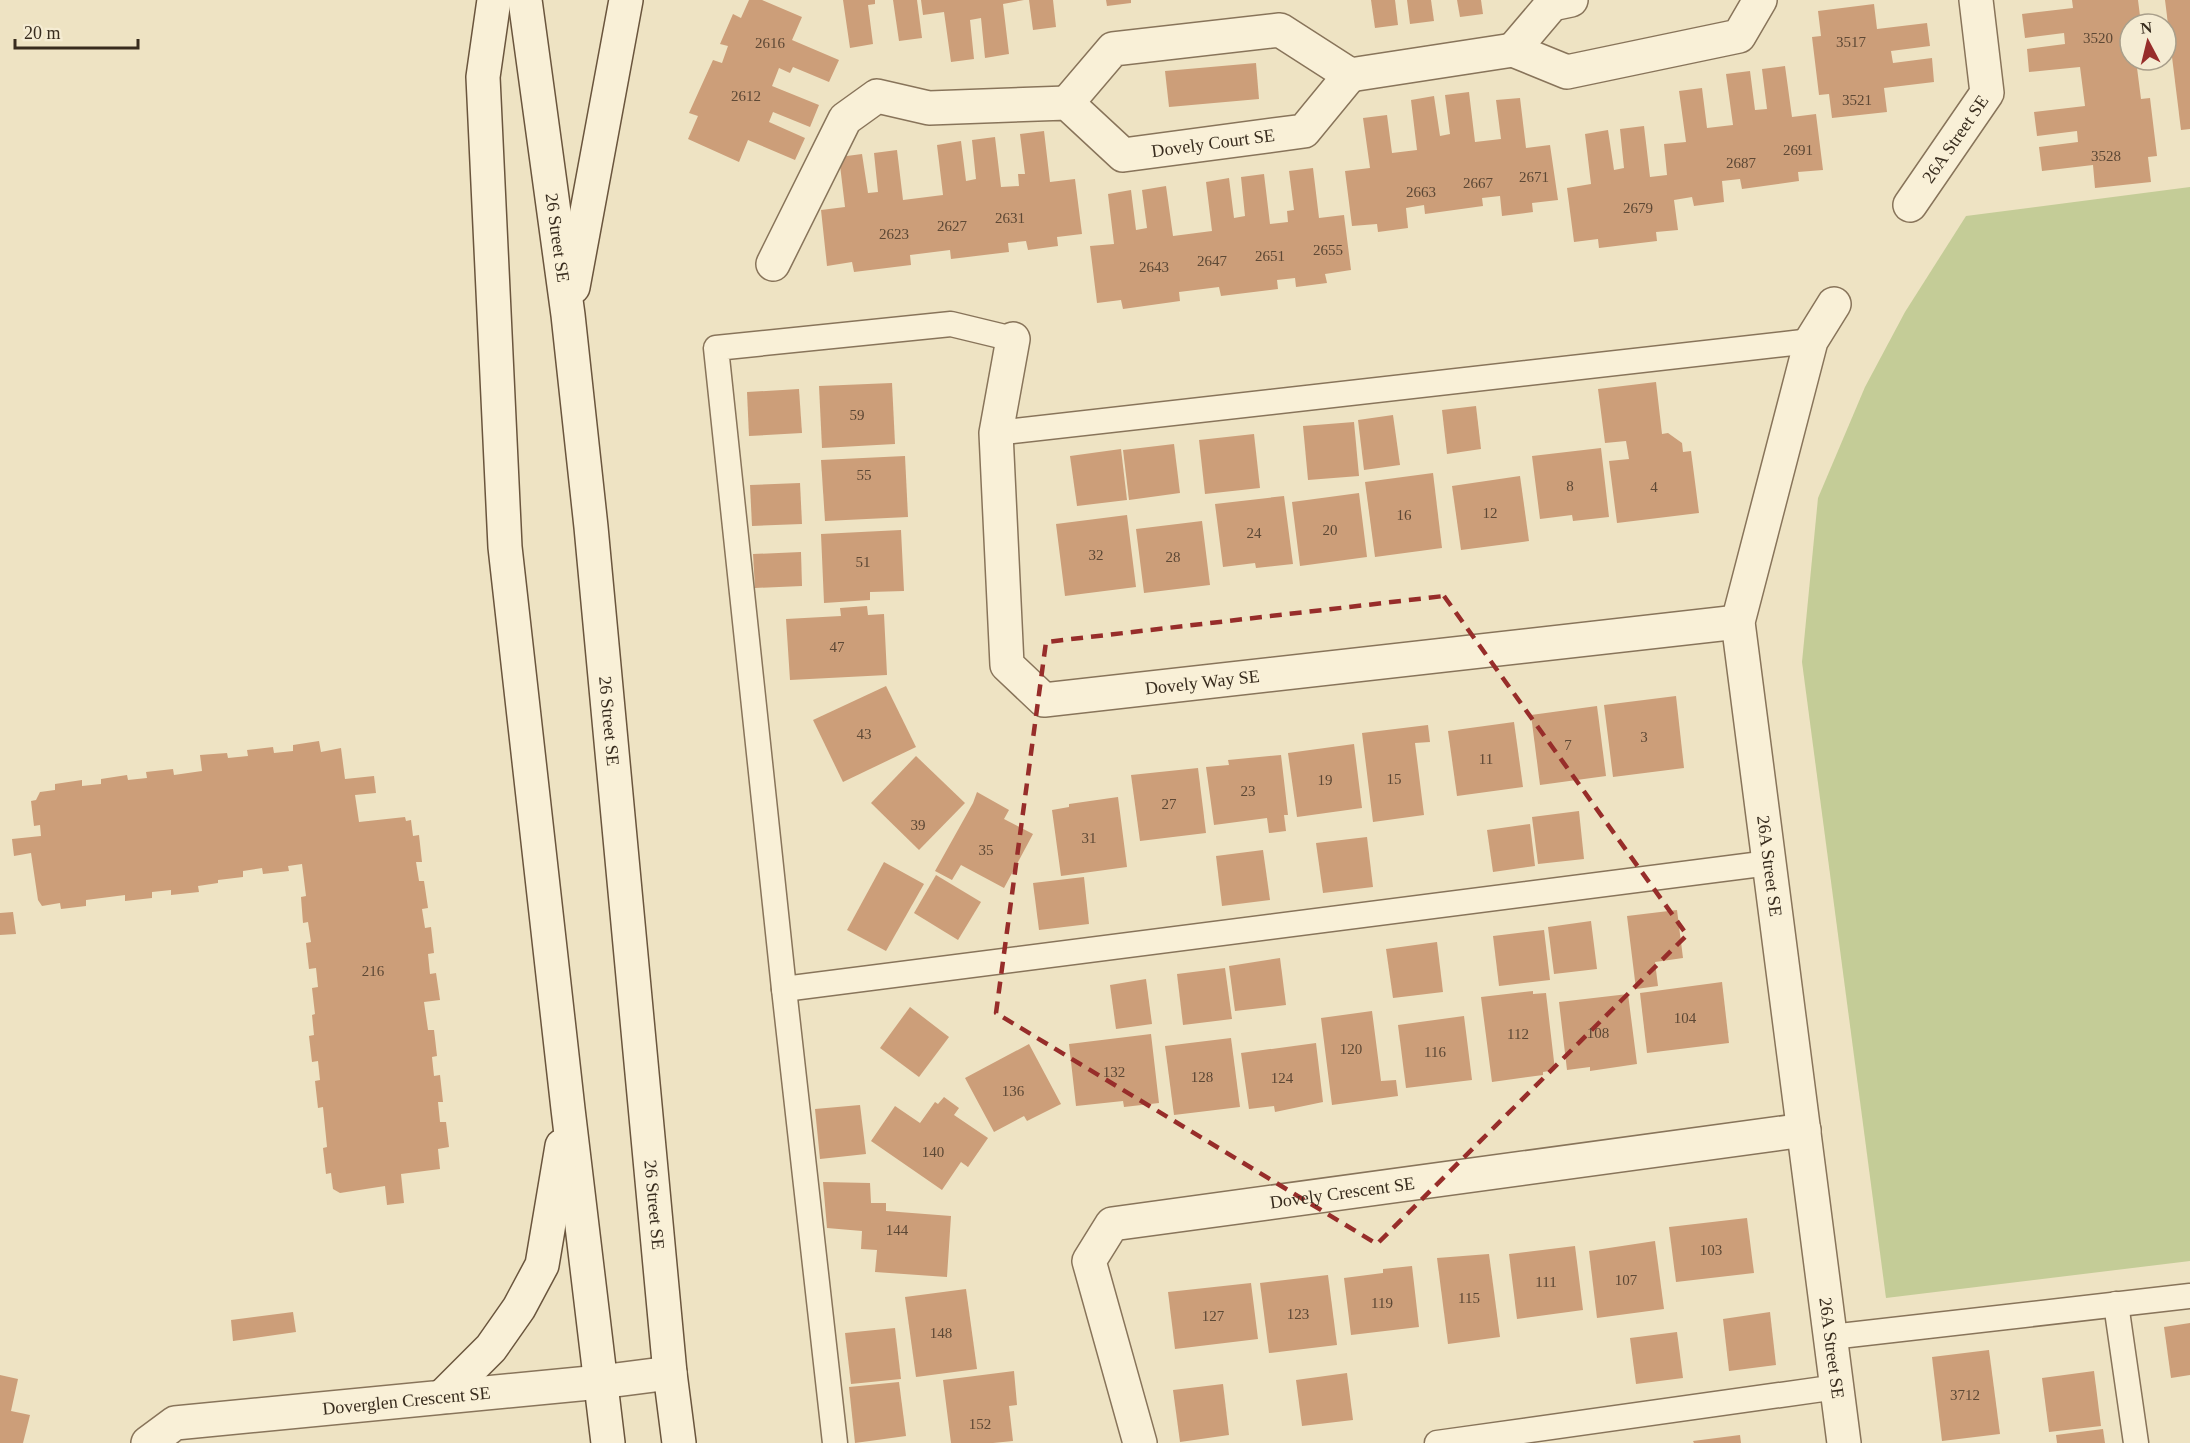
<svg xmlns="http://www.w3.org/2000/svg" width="2190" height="1443" viewBox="0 0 2190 1443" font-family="Georgia,serif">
<rect width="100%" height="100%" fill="#eee3c3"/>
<!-- green -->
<path fill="#c4cc97" d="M2190 187V1261L1886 1298 1802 662 1818 498 1865 387 1905 312 1966 216Z"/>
<!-- building -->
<g fill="#cc9e79">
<path d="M749 0H762L802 17 792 40 839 60 829 82 793 67 790 73 779 68 772 86 819 105 810 127 773 112 769 122 805 138 795 160 748 140 739 162 688 139 698 116 689 113 713 60 722 63 728 46 720 44 733 14 741 18Z"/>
<path d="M843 0H875V4L868 5 873 44 850 48Z"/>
<path d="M893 0H917L922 38 899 41Z"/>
<path d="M921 0H1024L1003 4 1009 54 985 58 981 18 970 20 974 59 951 62 944 12 923 15Z"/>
<path d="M1029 0H1053L1056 27 1033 30Z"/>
<path d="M1106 0H1131V3L1107 6Z"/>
<path d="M1371 0H1395L1398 25 1375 28Z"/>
<path d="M1407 0H1431L1434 21 1410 24Z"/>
<path d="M1457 0H1481L1483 14 1460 17Z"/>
<path d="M2072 0H2138L2141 24H2130V60H2136L2141 99 2150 98 2157 156 2148 157 2151 182 2095 188 2093 165 2042 171 2039 147 2078 142 2077 131 2037 136 2034 112 2085 106 2080 67 2029 72 2027 49 2065 44 2064 33 2025 38 2022 14 2073 8Z"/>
<path d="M2165 0H2190V129L2181 130Z"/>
<path d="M1874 4 1877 29 1927 23 1930 46 1891 51 1893 63 1932 58 1934 82 1884 88 1887 112 1832 118 1829 94 1819 95 1812 37 1821 36 1818 11Z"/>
<path d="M1256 63 1259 99 1169 107 1165 71Z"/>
<path d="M1785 66 1792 117 1816 114 1823 170 1798 172 1799 181 1742 189 1740 179 1722 181 1724 202 1694 206 1692 197 1674 200 1678 230 1656 232 1657 241 1599 248 1598 239 1574 242 1567 188 1591 184 1585 134 1608 130 1614 170 1624 168 1620 129 1644 126 1650 177 1667 175 1664 144 1686 142 1679 91 1702 88 1707 128 1733 125 1726 74 1750 71 1755 110 1767 109 1762 69Z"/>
<path d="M1469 92 1475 142 1501 139 1496 100 1520 98 1526 148 1550 145 1558 200 1532 203 1533 212 1502 216 1500 196 1482 198 1483 206 1425 214 1424 205 1406 208 1408 228 1378 232 1377 224 1352 226 1345 171 1370 168 1363 118 1387 115 1392 153 1417 150 1411 100 1434 96 1440 136 1450 134 1445 95Z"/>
<path d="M1044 131 1050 182 1075 179 1082 234 1057 237 1058 246 1028 250 1026 241 1008 243 1009 252 951 259 950 250 910 255 911 265 854 272 852 262 827 266 821 210 845 207 839 157 862 154 868 193 878 192 874 153 897 150 903 200 943 195 937 145 961 141 966 181 976 179 972 140 995 137 1001 187 1019 186 1018 174H1025L1020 134Z"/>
<path d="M1313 168 1319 218 1344 215 1351 270 1325 274 1327 283 1296 287 1295 278 1277 280 1278 289 1221 296 1219 287 1179 292 1180 301 1123 309 1121 300 1097 303 1090 246 1114 244 1108 194 1131 190 1136 230 1147 228 1142 190 1166 186 1173 236 1212 231 1206 182 1229 178 1234 218 1245 216 1241 177 1264 174 1270 224 1288 222 1287 211 1294 210 1289 171Z"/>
<path d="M1656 382 1662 434 1668 433 1682 443 1683 452 1691 451 1699 513 1617 523 1609 461 1629 459 1626 441 1605 443 1598 389Z"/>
<path d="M892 383 895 444 822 448 819 386Z"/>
<path d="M799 389 802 433 749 436 747 392Z"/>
<path d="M1476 406 1481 449 1447 454 1442 410Z"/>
<path d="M1393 415 1400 465 1364 470 1358 420Z"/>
<path d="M1354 422 1359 476 1308 480 1303 426Z"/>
<path d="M1254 434 1260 488 1205 494 1199 440Z"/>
<path d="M1174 444 1180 493 1129 500 1123 450Z"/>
<path d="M1601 448 1609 517 1573 521 1572 515 1540 519 1532 456Z"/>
<path d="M1121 449 1127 500 1077 506 1070 456Z"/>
<path d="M905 456 908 517 825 521 821 460Z"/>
<path d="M1433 473 1442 548 1375 557 1365 482Z"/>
<path d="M1520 476 1529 541 1461 550 1452 486Z"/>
<path d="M800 483 802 524 752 526 750 485Z"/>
<path d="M1359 493 1367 557 1300 566 1292 502Z"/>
<path d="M1284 496 1293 564 1256 568 1255 563 1223 567 1215 504Z"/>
<path d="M1127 515 1136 587 1065 596 1056 524Z"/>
<path d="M1202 521 1210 585 1144 593 1136 529Z"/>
<path d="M901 530 904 591 870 592V600L824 603 821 534Z"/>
<path d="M801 552 802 586 755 588 753 554Z"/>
<path d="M867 606 868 615 884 614 887 675 790 680 786 619 841 616 840 608Z"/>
<path d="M886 686 916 747 843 782 813 720Z"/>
<path d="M1676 696 1684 768 1613 777 1604 705Z"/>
<path d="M1597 706 1606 776 1540 785 1531 715Z"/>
<path d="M1514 722 1523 787 1457 796 1448 731Z"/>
<path d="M1428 725 1430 742 1415 743 1424 815 1373 822 1362 733Z"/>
<path d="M319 741 321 752 341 748 345 779 374 776 376 793 355 795 359 822 405 817 406 821 411 820 413 836 419 835 422 862H416L419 881H424L428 908 422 909 425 928 431 927 434 953 428 954 430 974 436 973 440 1000 424 1002 428 1030H434L437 1056 432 1057 434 1076 440 1075 443 1102H438L440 1122H446L449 1147 438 1149 440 1169 401 1174 404 1203 387 1205 385 1186 340 1193 333 1189 331 1173 326 1174 323 1148 327 1147 323 1107 318 1108 315 1081 320 1080 318 1061 312 1062 309 1036 314 1035 312 1015 315 1014 312 988 318 987 316 968 309 969 306 943 311 942 308 922 303 923 301 897 306 896 302 864 288 866 289 871 263 874 262 868 243 871V877L218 880V883L198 886 199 892 171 895V890L152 892V898L125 901V895L86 900V906L61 909 60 903 42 906 38 900 31 853 14 856 12 839 41 836 40 825 34 826 31 801 36 800 40 792 55 790V784L82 780V786L101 784V779L127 775 128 780 147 778 146 772 173 769 174 775 202 771 200 755 227 753 228 758 248 756 247 750 273 747 274 753 293 751V745Z"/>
<path d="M1354 744 1362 808 1297 817 1288 753Z"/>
<path d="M1281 755 1288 815H1284L1286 831 1269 833 1267 818 1214 825 1206 767 1229 765 1228 760Z"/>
<path d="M916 756 965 803 919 850 871 803Z"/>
<path d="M1198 768 1206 833 1140 841 1131 775Z"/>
<path d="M977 792 1009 810 1004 819 1033 834 1004 888 961 865 952 880 935 871 973 803Z"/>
<path d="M1118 797 1127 867 1061 876 1052 810 1069 807V804Z"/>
<path d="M1579 811 1584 859 1538 864 1532 817Z"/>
<path d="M1530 824 1535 866 1493 872 1487 830Z"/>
<path d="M1367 837 1373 887 1323 893 1316 843Z"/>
<path d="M1263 850 1270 900 1222 906 1216 856Z"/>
<path d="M884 862 924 884 886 951 847 930Z"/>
<path d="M936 875 981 902 958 940 914 913Z"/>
<path d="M1084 877 1089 924 1039 930 1033 883Z"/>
<path d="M1677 910 1683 958 1655 962 1658 986 1636 989 1627 916Z"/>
<path d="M13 912 16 934 0 935V913Z"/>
<path d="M1591 921 1597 969 1554 974 1548 927Z"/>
<path d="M1544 930 1550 980 1499 986 1493 936Z"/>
<path d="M1437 942 1443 992 1393 998 1386 949Z"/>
<path d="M1280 958 1286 1005 1235 1011 1229 966Z"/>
<path d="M1225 968 1232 1019 1183 1025 1177 974Z"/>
<path d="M1146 979 1152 1024 1116 1029 1110 985Z"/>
<path d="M1722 982 1729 1043 1647 1053 1640 993Z"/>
<path d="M1533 991V994L1546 993 1555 1070 1543 1072V1075L1492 1082 1481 997Z"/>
<path d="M1628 994 1637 1064 1590 1071V1067L1567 1070 1559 1002Z"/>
<path d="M910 1007 949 1037 919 1077 880 1048Z"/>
<path d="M1372 1011 1381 1081 1396 1080 1398 1096 1332 1105 1321 1018Z"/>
<path d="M1464 1016 1472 1080 1406 1088 1398 1025Z"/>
<path d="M1151 1034 1159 1103 1124 1107 1123 1101 1076 1106 1069 1044Z"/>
<path d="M1231 1038 1240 1107 1174 1115 1165 1046Z"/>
<path d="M1316 1043 1323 1102 1275 1112 1274 1106 1249 1109 1241 1053Z"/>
<path d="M1029 1044 1061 1104 1027 1121 1024 1116 994 1132 965 1078Z"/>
<path d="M944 1097 959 1108 954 1115 988 1138 968 1167 961 1162 942 1190 871 1141 895 1106 920 1123 935 1102 938 1104Z"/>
<path d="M860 1105 866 1154 820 1159 815 1109Z"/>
<path d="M823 1182 870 1183 871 1203H886V1211L951 1216 947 1277 875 1272 877 1250 861 1249 862 1231 827 1228Z"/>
<path d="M1747 1218 1754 1273 1676 1282 1669 1227Z"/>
<path d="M1655 1241 1664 1309 1597 1318 1589 1251Z"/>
<path d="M1575 1246 1583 1310 1517 1319 1509 1254Z"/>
<path d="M1489 1254 1500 1337 1448 1344 1437 1258Z"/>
<path d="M1412 1266 1419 1327 1351 1335 1344 1278 1383 1273V1269Z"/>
<path d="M1328 1275 1337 1345 1269 1353 1260 1283Z"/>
<path d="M1251 1283 1258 1339 1175 1349 1168 1292Z"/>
<path d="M966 1289 977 1369 916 1377 905 1297Z"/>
<path d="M293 1312 296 1332 233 1341 231 1320Z"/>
<path d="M1770 1312 1776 1365 1729 1371 1723 1319Z"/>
<path d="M2190 1323V1375L2171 1378 2164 1327Z"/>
<path d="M895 1328 901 1379 851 1384 845 1333Z"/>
<path d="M1677 1332 1683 1378 1636 1384 1630 1338Z"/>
<path d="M1989 1350 2000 1434 1942 1441 1932 1357Z"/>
<path d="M1014 1371 1017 1405 1009 1406 1013 1441 993 1443H951L943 1380Z"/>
<path d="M2094 1371 2101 1426 2049 1432 2042 1378Z"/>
<path d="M1347 1373 1353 1420 1302 1426 1296 1380Z"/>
<path d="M0 1375 18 1379 11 1411 30 1415 23 1443H0Z"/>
<path d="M899 1382 906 1436 855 1443 849 1387Z"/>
<path d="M1223 1384 1229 1435 1180 1442 1173 1390Z"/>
<path d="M2103 1429 2105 1443H2057L2056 1435Z"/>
<path d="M1740 1435 1741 1443H1694L1693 1441Z"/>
</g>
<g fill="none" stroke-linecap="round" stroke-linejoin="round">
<!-- lane casing -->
<g stroke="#88745a" stroke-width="27">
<g id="lane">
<path d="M996 433 1811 341"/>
<path d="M784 989 1769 863"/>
<path d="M2116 1304 2136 1443"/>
<path d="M1831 1337 2190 1296"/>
<path d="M835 1443 784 989 716 348 951 324 1013 339"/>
<path d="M1437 1443 1837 1387"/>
</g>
</g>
<!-- street casing -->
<g stroke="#88745a" stroke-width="36">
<g id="street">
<path d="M1513 50 1552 4 1571 0"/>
<path d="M1067 103 1113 49 1280 30 1350 75 1513 50 1567 72 1739 36 1760 0"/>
<path id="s1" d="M1910 205 1987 93 1976 0"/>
<path id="s2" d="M773 264 845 119 877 96 929 108 1067 103 1123 155 1304 131 1350 75"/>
<path id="s3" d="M1834 304 1811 341 1738 622 1844 1443"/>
<path id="s4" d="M1013 339 996 433 1007 665 1044 700 1738 622"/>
<path id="s5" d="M148 1443 175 1423 600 1382 670 1373"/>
<path id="s6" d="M1140 1443 1089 1261 1112 1224 1804 1130"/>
</g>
</g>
<!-- secondary casing -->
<g stroke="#6a553d" stroke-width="36">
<g id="secondary">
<path d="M494 0 483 77 505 547 568 1109 608 1443"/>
<path id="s7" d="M525 0 568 315 591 527 670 1373 679 1443"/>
<path d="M573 287 626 0"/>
<path d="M443 1396 491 1348 519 1308 542 1265 562 1146"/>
</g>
</g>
<!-- lane -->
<use href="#lane" stroke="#f9f0d7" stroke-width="24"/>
<!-- street -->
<use href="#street" stroke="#f9f0d7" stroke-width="33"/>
<!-- secondary -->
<use href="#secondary" stroke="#f9f0d7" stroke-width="33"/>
</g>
<!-- marked area -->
<path fill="none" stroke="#972d2a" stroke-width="4.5" stroke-dasharray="12 8" stroke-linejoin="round" d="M1444 596 1687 935 1377 1244 996 1013 1046 642Z"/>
<g text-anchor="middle" stroke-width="5" stroke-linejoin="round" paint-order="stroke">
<!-- number labels -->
<g font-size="15" fill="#5d4835">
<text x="2098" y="43">3520</text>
<text x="1851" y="47">3517</text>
<text x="770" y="48">2616</text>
<text x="746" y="101">2612</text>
<text x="1857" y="105">3521</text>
<text x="1798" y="155">2691</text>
<text x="2106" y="161">3528</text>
<text x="1741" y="168">2687</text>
<text x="1534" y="182">2671</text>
<text x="1478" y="188">2667</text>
<text x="1421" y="197">2663</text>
<text x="1638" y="213">2679</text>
<text x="1010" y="223">2631</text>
<text x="952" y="231">2627</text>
<text x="894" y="239">2623</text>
<text x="1328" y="255">2655</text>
<text x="1270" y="261">2651</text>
<text x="1212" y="266">2647</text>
<text x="1154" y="272">2643</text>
<text x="857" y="420">59</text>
<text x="864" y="480">55</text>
<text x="1570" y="491">8</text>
<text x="1654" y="492">4</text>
<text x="1490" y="518">12</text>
<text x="1404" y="520">16</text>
<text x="1330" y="535">20</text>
<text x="1254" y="538">24</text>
<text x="1096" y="560">32</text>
<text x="1173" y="562">28</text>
<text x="863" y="567">51</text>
<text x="837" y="652">47</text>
<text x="864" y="739">43</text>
<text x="1644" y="742">3</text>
<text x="1568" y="750">7</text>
<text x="1486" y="764">11</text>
<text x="1394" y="784">15</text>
<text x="1325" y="785">19</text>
<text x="1248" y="796">23</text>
<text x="1169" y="809">27</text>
<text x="918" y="830">39</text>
<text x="1089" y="843">31</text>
<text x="986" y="855">35</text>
<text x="373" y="976">216</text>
<text x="1685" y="1023">104</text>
<text x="1598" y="1038">108</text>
<text x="1518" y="1039">112</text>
<text x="1351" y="1054">120</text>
<text x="1435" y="1057">116</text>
<text x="1114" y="1077">132</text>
<text x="1202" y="1082">128</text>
<text x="1282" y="1083">124</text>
<text x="1013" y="1096">136</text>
<text x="933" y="1157">140</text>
<text x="897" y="1235">144</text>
<text x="1711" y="1255">103</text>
<text x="1626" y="1285">107</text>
<text x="1546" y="1287">111</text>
<text x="1469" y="1303">115</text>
<text x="1382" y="1308">119</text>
<text x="1298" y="1319">123</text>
<text x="1213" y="1321">127</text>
<text x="941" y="1338">148</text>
<text x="1965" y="1400">3712</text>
<text x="980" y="1429">152</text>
</g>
<!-- street labels -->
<g font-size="18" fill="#382c1e" stroke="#f5ecd3">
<text dy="6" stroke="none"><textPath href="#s1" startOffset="80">26A Street SE</textPath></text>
<text dy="6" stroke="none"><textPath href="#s2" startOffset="560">Dovely Court SE</textPath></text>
<text dy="6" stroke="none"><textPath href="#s7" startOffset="240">26 Street SE</textPath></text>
<text dy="6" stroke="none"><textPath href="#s4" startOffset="538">Dovely Way SE</textPath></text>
<text dy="6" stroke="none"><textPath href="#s7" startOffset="726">26 Street SE</textPath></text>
<text dy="6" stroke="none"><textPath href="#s3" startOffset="580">26A Street SE</textPath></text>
<text dy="6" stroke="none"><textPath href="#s6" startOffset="465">Dovely Crescent SE</textPath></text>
<text dy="6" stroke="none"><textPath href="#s7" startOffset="1212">26 Street SE</textPath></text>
<text dy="6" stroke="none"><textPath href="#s3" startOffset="1066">26A Street SE</textPath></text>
<text dy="6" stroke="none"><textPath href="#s5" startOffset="266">Doverglen Crescent SE</textPath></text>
</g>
</g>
<!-- north arrow -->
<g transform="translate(2148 42) rotate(353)"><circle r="28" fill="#f5ecd3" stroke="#a99f8b" stroke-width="1.5"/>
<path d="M0-4.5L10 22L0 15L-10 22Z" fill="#972d2a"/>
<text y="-9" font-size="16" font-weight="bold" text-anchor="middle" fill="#382c1e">N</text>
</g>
<!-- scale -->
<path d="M15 39v9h123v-9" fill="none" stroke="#382c1e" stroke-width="3"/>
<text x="24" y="39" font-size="18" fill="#382c1e" stroke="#f5ecd3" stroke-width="4.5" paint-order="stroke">20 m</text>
</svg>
